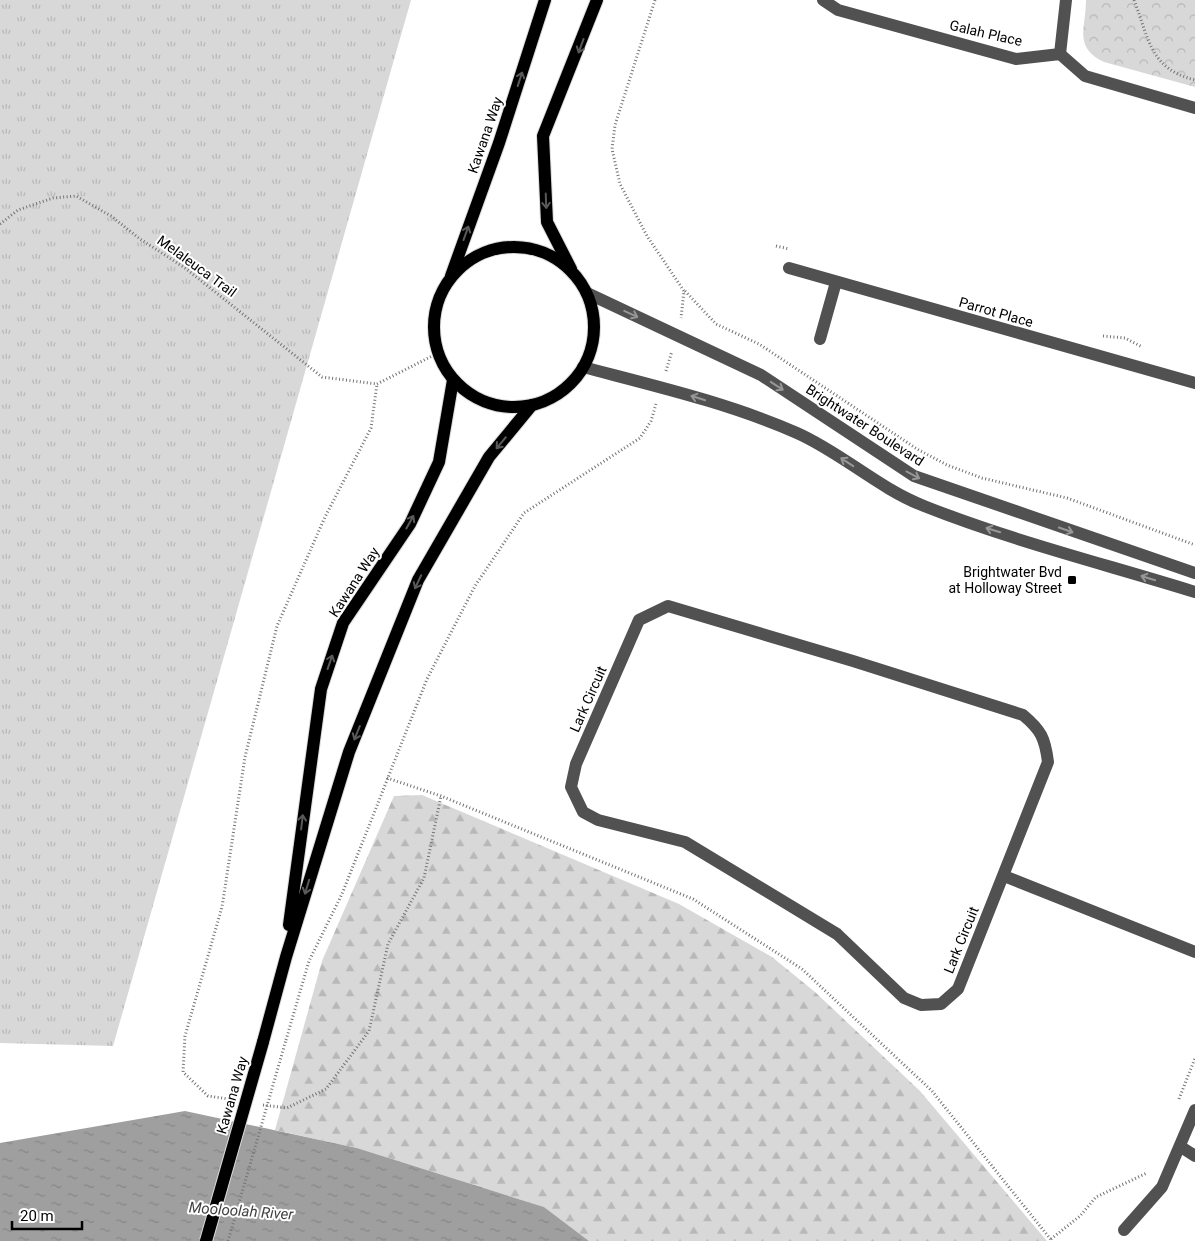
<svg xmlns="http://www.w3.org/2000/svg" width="1195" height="1241" viewBox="0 0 1195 1241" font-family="Roboto,sans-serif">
<defs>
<pattern id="grass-tufts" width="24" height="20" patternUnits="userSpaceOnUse" patternTransform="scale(1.25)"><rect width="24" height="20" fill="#d8d8d8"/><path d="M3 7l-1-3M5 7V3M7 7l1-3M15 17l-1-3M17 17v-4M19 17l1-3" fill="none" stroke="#b8b8b8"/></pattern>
<pattern id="forest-firs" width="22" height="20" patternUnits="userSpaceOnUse" patternTransform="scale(1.25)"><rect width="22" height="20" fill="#d8d8d8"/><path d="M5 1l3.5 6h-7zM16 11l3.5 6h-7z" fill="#b8b8b8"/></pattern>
<pattern id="park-crowns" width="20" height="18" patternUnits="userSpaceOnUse" patternTransform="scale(1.25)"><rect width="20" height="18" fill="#d8d8d8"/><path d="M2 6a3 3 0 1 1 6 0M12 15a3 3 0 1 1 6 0" fill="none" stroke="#b8b8b8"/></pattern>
<pattern id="water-ripples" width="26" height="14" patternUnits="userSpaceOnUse" patternTransform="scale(1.25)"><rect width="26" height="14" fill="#9f9f9f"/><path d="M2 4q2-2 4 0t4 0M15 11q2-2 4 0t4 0" fill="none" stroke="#878787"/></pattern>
</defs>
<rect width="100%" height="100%" fill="#fff"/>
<!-- grass -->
<path fill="url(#grass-tufts)" d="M0 0H411L113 1046 0 1043Z"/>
<!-- forest -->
<path fill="url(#forest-firs)" d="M422 795 679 904 772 957 815 992 920 1091 1047 1241H589L544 1207 357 1148 275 1130 322 961 394 796Z"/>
<!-- park -->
<path fill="url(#park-crowns)" d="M1086 0H1195V87L1104 62C1073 47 1086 28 1086 0Z"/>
<!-- water -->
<path fill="url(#water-ripples)" d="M185 1111 357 1148 544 1207 589 1241H0V1143Z"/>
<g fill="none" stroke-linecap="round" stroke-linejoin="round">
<!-- major casing -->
<g stroke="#dbdbdb" stroke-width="14">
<g id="major">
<circle cx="514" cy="327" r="80"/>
<path d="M571 269 547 222 543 136 597 0"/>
<path d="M451 276 499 143 545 0"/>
<path d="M289 925 321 689 343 623 410 524 439 462 453 380"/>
<path d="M263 1042 286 957 349 752 418 580 489 457 532 405"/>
</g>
</g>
<!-- path -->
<g stroke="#737373" stroke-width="3" stroke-dasharray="1 2.5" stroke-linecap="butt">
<path d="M655 0 615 125 612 149 620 184 647 236 684 291 681 318"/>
<path d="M1134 0C1149 39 1150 69 1195 80"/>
<path d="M0 224 18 210 53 198 76 196 111 216 140 239 185 268 322 377 377 384"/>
<path d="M776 246 789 249"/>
<path d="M685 291 716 324 759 344 917 449 947 465 982 478 1067 498 1195 545"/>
<path d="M1103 336 1125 338 1142 347"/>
<path d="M666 371 672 351"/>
<path d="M377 384 438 353"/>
<path d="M387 778 441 796 693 899 802 969 932 1091 1052 1241"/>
<path d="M286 1040 309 961 342 894 427 679 475 586 524 513 640 438 651 421 656 404"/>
<path d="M229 1099 208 1096 183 1072 185 1036 222 907 245 757 277 626 325 517 371 428 377 384"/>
<path d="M1179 1099 1195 1058"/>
<path d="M263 1105 287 1108 326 1089 369 1031 388 944 424 878 441 796"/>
<path d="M1051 1239 1080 1216 1096 1197 1147 1173"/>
</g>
<!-- minor -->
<g stroke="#515151" stroke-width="12">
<path d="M823 0 838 10 1016 59 1060 54 1085 76 1195 108"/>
<path d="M1060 54 1066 0"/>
<path d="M789 268 1195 383"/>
<path d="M587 293 761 375 914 476 1195 573"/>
<path d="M820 339 836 282"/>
<path d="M583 367C655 386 729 403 797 433 842 453 878 488 924 506 1012 541 1105 564 1195 592"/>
<path d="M668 606 853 661 1023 715C1041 730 1045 738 1048 762L958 989 941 1004 921 1005 904 998 837 934 685 842 598 820 583 812 571 787 576 764 639 620Z"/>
<path d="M1004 876 1195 952"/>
<path d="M1181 1147 1195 1156"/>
<path d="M1124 1230 1162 1187 1195 1110"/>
</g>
<!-- major -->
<use href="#major" stroke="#000" stroke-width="12"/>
<!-- major-bridge casing -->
<g stroke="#dbdbdb" stroke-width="14" stroke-linecap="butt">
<path id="major-bridge" d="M206 1241 263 1042"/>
</g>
<!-- path-bridge -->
<path stroke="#737373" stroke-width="3" stroke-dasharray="1 2.5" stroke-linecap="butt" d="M228 1241 286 1040"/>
<!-- major-bridge -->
<use href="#major-bridge" stroke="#000" stroke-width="12"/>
</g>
<!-- one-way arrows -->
<defs><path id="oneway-shaft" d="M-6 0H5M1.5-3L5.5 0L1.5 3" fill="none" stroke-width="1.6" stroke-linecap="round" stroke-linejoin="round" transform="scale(1.25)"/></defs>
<g stroke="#595959">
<use href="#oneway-shaft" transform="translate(581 46) rotate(110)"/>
<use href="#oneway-shaft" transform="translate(520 79) rotate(-72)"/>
<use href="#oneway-shaft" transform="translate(546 201) rotate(88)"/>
<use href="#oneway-shaft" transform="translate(466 233) rotate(-70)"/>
<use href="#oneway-shaft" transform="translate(501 443) rotate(130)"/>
<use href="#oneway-shaft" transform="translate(410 522) rotate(-61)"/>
<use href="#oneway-shaft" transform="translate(418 582) rotate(115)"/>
<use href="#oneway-shaft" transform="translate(330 662) rotate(-71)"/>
<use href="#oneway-shaft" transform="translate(357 733) rotate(112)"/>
<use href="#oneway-shaft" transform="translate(302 822) rotate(-83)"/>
<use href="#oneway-shaft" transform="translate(307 887) rotate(107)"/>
</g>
<g stroke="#979797">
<use href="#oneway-shaft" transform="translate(631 314) rotate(25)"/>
<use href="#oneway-shaft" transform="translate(777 386) rotate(33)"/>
<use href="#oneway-shaft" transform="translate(698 398) rotate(-162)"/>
<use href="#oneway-shaft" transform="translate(847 462) rotate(-147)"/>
<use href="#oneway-shaft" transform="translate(913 475) rotate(28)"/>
<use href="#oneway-shaft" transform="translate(993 530) rotate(-163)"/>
<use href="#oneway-shaft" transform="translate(1066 530) rotate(19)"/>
<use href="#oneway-shaft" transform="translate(1148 578) rotate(-163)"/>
</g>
<!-- markers -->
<rect fill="#000" stroke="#fff" stroke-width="2" x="1067" y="575" width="10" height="10" rx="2.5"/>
<g text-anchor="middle" stroke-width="4" stroke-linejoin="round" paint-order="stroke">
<!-- street labels -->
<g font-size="14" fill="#000" stroke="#fff">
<text transform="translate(986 33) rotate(13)" y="5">Galah Place</text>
<text transform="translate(485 135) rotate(-71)" y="5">Kawana Way</text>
<text transform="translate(197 266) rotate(36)" y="5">Melaleuca Trail</text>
<text transform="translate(996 312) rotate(16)" y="5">Parrot Place</text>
<text transform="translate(865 425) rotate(33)" y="5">Brightwater Boulevard</text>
<text transform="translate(354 582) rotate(-57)" y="5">Kawana Way</text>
<text transform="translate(588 699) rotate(-66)" y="5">Lark Circuit</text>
<text transform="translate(961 940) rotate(-68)" y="5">Lark Circuit</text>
<text transform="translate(232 1095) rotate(-74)" y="5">Kawana Way</text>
</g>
<!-- poi labels -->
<g font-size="14" fill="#000" stroke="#fff" text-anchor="end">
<text x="1062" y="577">Brightwater Bvd<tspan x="1062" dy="16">at Holloway Street</tspan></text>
</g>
<!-- water labels -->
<g font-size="15" font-style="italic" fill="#404040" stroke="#fff">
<text transform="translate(241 1211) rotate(4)" y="5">Mooloolah River</text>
</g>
</g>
<!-- scale -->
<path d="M12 1221v8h70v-8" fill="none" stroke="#000000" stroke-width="2.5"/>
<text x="20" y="1221" font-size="15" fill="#000000" stroke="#ffffff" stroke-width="4" paint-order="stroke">20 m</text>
</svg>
